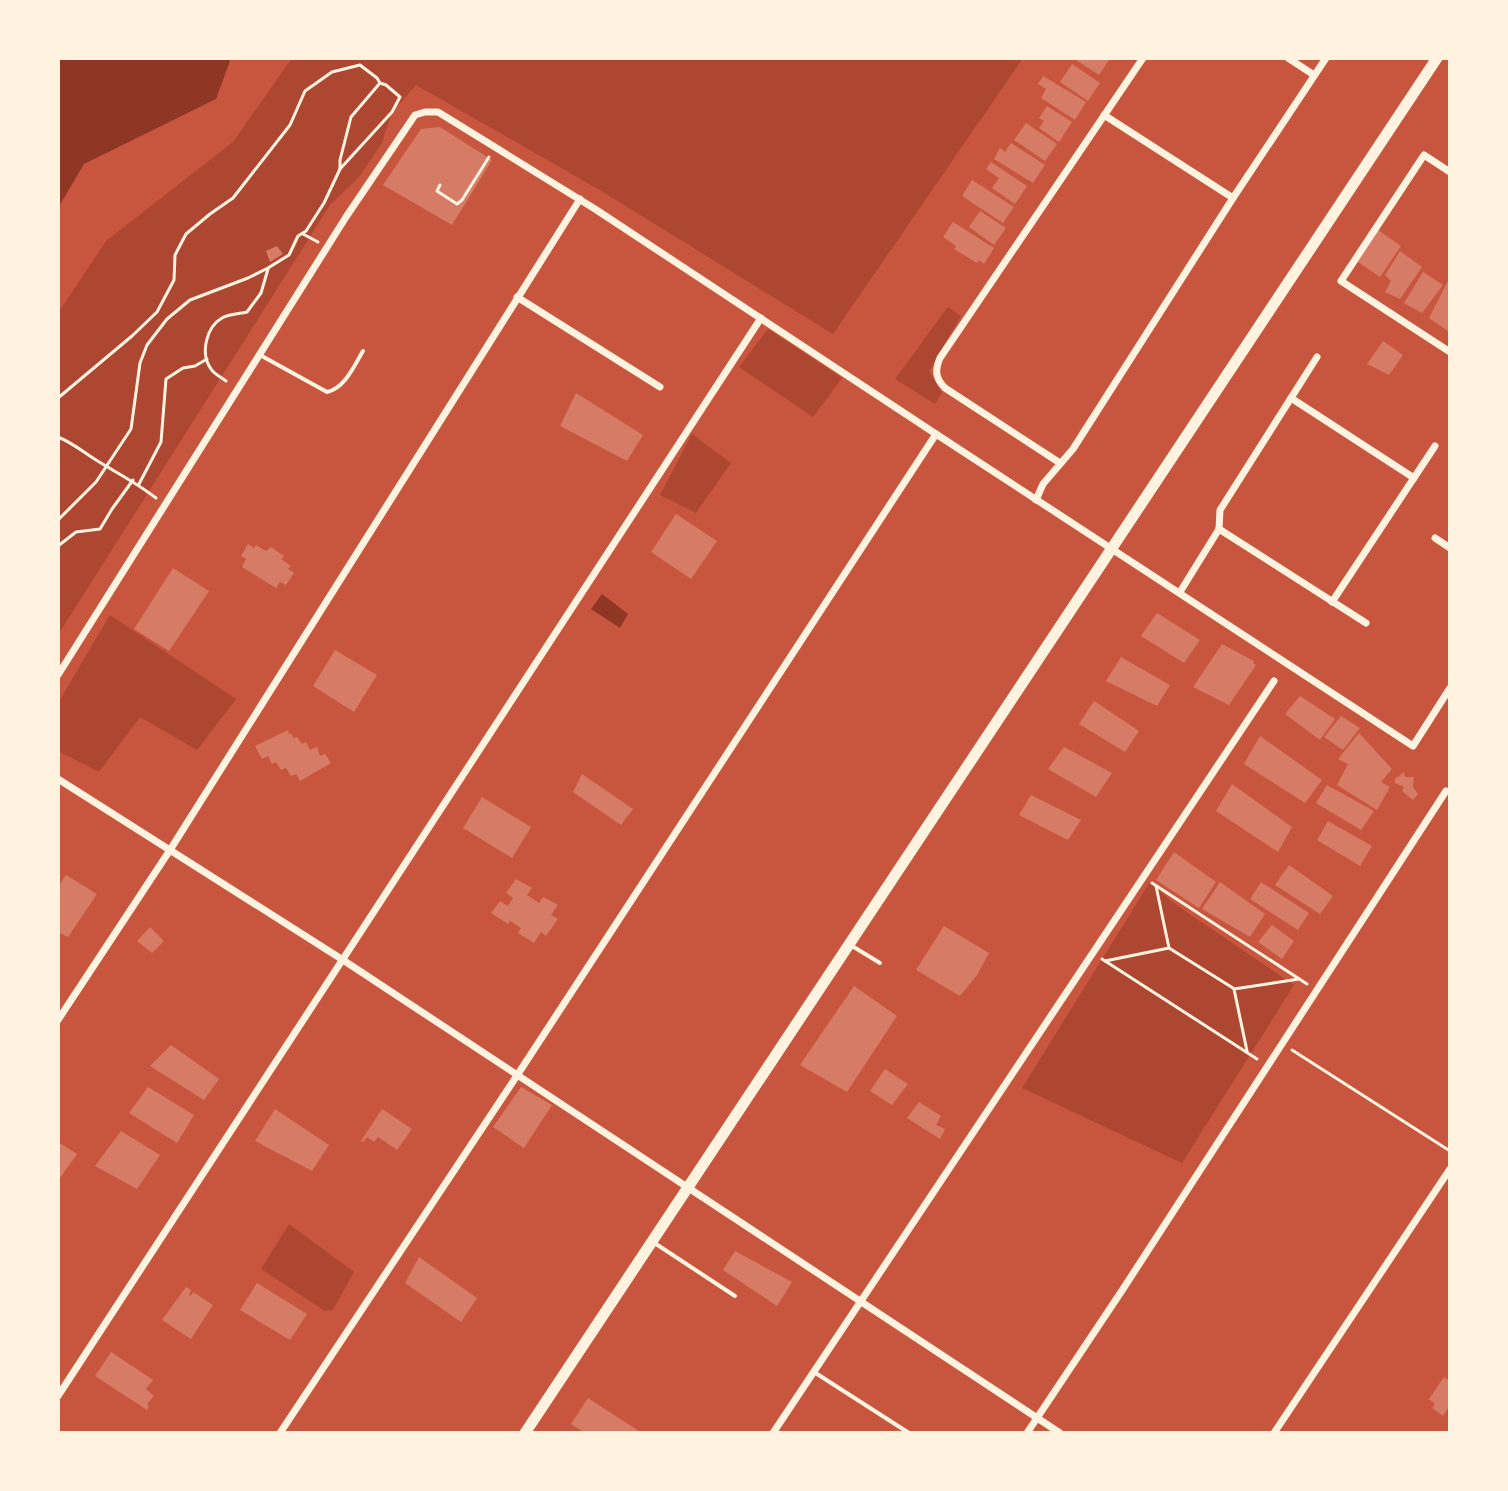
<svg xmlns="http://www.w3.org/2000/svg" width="1508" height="1491" viewBox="0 0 1508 1491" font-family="'Playfair Display',serif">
<rect width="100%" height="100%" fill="#c8553d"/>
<!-- green -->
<g fill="#ae4732">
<path d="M292 58H1023L833 334 598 189 416 85 392 112 382 143 359 177 330 205 58 635V313L106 241 233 142Z"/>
<path d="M948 307 961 316 929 371 942 393 935 404 895 379Z"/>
<path d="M768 329 842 378 813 417 739 367Z"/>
<path d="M692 434 731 463 696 513 660 495Z"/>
<path d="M110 615 236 699 197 750 140 717 99 772 58 751V703Z"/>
<path d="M1150 882 1172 902 1294 985 1182 1163 1022 1088Z"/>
<path d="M289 1224 354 1272 333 1310 325 1311 261 1269Z"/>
</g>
<!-- water -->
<g fill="#8f3625">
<path d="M58 58H231L216 99 84 164 58 208Z"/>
<path d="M602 594 628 614 620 628 591 609Z"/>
</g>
<!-- building -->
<g fill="#d67c66">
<path d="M1073 58H1106L1109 60 1099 75Z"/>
<path d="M1072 64 1100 83 1088 101 1060 82Z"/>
<path d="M1043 76 1086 102 1075 120 1041 98 1046 89 1038 84Z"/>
<path d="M1047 106 1072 122 1059 142 1039 128 1044 121 1039 118Z"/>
<path d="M1026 123 1057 144 1045 161 1014 140Z"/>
<path d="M440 127 492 160 452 225 383 185 421 129Z"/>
<path d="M1011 143 1045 165 1033 183 994 159 1000 148 1005 152Z"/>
<path d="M991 162 1027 186 1015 204 992 188 999 178 986 169Z"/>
<path d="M972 180 1014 207 1003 223 962 196Z"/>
<path d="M980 211 1006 228 994 245 969 227Z"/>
<path d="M953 222 994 248 984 264 979 260 977 263 954 249 956 246 943 237Z"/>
<path d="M1378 230 1401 246 1380 277 1358 262Z"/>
<path d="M277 246 283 254 270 262 266 251Z"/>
<path d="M1400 251 1422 267 1400 299 1385 292 1391 281 1385 275Z"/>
<path d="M1423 272 1443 285 1422 313 1404 303Z"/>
<path d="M1450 277V328L1448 331 1429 318Z"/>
<path d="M1383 341 1403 355 1389 375 1367 364Z"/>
<path d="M576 393 643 435 627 461 560 426Z"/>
<path d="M676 514 717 541 691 579 651 552Z"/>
<path d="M248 544 254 548 256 545 266 551 271 547 284 556 281 559 291 566 288 569 294 573 286 585 280 582 276 588 242 567 246 559 241 556Z"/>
<path d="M173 568 209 591 169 651 134 629Z"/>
<path d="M1157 613 1200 640 1184 663 1141 636Z"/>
<path d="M1222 644 1254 661 1253 663 1256 665 1229 705 1193 687Z"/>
<path d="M335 650 377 675 354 712 313 686Z"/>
<path d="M1121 657 1170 685 1157 706 1106 681Z"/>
<path d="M1300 696 1335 719 1320 740 1285 714Z"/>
<path d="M1094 701 1139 731 1125 752 1079 724Z"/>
<path d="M1341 716 1360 728 1343 750 1324 737Z"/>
<path d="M288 730 289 734H292L293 738 297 737 302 744 306 742 310 750 317 747 320 756 325 754 331 763 300 781 296 774 291 776 286 768 281 770 276 762 272 764 268 756 262 759 255 746Z"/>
<path d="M1359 733 1392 769 1381 782 1390 787 1377 810 1337 785 1348 764 1338 759Z"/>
<path d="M1260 736 1322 780 1305 803 1244 764Z"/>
<path d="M1064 747 1112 773 1096 797 1048 769Z"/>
<path d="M1404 772 1405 777H1414L1413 787 1418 794 1413 800 1402 791 1404 787 1395 783V779Z"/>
<path d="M582 774 633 809 621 825 573 792Z"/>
<path d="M1232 784 1292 827 1278 852 1216 811Z"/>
<path d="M1327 785 1374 811 1361 830 1316 803Z"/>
<path d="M1031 795 1081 820 1068 840 1019 815Z"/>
<path d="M482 797 531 827 512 858 463 828Z"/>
<path d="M1328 821 1372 846 1360 866 1317 840Z"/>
<path d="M1174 852 1216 882 1199 908 1156 880Z"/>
<path d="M1289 865 1333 896 1320 914 1275 885Z"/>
<path d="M66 875 97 894 68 937 58 932V887Z"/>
<path d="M516 879 532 888 527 895 539 903 543 897 558 905 551 915 558 919 546 936 541 932 534 943 518 933 521 928 510 921 508 924 491 913 500 901 508 906 513 898 506 893Z"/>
<path d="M1220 882 1265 914 1250 937 1202 909Z"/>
<path d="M1261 882 1309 913 1298 930 1250 899Z"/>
<path d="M1272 925 1294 941 1282 959 1258 942Z"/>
<path d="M944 926 989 953 977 975 960 996 916 970Z"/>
<path d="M150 927 164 941 152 953 137 941Z"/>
<path d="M854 986 897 1016 847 1092 800 1065Z"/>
<path d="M171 1045 219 1079 204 1100 150 1066Z"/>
<path d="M885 1069 908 1084 892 1105 870 1091Z"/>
<path d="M148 1087 194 1115 177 1143 129 1113Z"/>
<path d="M521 1087 552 1105 524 1148 493 1127Z"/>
<path d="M919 1102 941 1116 936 1125 945 1129 940 1139 907 1118Z"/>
<path d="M275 1109 329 1145 312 1171 255 1141Z"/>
<path d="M382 1109 412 1129 397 1150 378 1137 374 1142 367 1137 363 1142 361 1141Z"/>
<path d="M121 1131 160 1155 137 1189 95 1166Z"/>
<path d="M58 1142 77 1154 58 1181Z"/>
<path d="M735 1251 792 1282 777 1306 723 1270Z"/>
<path d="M419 1257 477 1298 461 1322 405 1283Z"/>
<path d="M257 1283 307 1314 290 1340 240 1310Z"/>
<path d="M186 1287 191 1290 189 1295 191 1296 193 1292 213 1305 191 1339 162 1320Z"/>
<path d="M111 1352 153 1380 146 1389 154 1396 147 1404 149 1406 147 1410 95 1376Z"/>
<path d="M1444 1377 1450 1381V1405L1443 1416 1432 1408 1435 1404 1429 1399Z"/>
<path d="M588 1398 642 1433H585L571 1424Z"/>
</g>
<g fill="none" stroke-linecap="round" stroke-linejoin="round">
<!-- path -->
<g stroke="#fff3e0" stroke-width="3">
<path d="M340 169V160L351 117 380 83"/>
<path d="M440 185 437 191 457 204 462 200 489 157"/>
<path d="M303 234 318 242"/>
<path d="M226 381C221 377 214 374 211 369 200 354 206 327 222 318 229 314 239 314 247 312L261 293 268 269"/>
<path d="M58 398 132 336 157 312 174 280 175 255 186 234 210 214 233 198 290 125 305 91 332 72 360 65 377 78 380 83 386 85 400 97 392 112 340 169 324 203 306 231 298 236 289 255 268 268 248 278 190 300 167 319 147 345 140 363 131 429 96 482 58 520"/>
<path d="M58 437C73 443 83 452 96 460 117 473 137 483 156 498"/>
<path d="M139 484 161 442 166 379 183 368 195 366 207 359"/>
<path d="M58 546 76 532 100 529 112 509 133 480"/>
<path d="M1152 883 1307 984"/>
<path d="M1169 948 1233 988"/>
<path d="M1102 959 1257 1059"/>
<path d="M1105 961 1169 948 1156 886"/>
<path d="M1292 1050 1450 1151"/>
<path d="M1247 1051 1234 989 1299 979"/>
</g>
<!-- service -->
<g stroke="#fff3e0" stroke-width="4">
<path d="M260 355 327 392C345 388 354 366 363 351"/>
<path d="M852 946 880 963"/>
<path d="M653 1242 735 1296"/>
<path d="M814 1372 909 1433"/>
</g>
<!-- minor -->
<g stroke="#fff3e0" stroke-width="7">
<path d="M1288 58 1314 75"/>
<path d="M1104 115 1233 198"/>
<path d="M1450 172 1424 155 1341 281 1450 352"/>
<path d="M517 297 660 387"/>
<path d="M1291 398 1414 478"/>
<path d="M1060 463 945 388C935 378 935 370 940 358L1143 58"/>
<path d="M1036 500 1043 484 1073 449 1233 198 1326 58"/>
<path d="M1219 529 1366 623"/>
<path d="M1435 538 1450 548"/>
<path d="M1180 592 1219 529 1220 510 1317 357"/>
<path d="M1332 602 1435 446"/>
<path d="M58 675 346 217 415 115 425 112H438L595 209 936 434 1413 746 1450 688"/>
<path d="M58 779 343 960 1060 1433"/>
<path d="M58 1020 170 850 580 199"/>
<path d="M58 1396 761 318"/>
<path d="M280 1433 518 1074 936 434"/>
<path d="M773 1433 1274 681"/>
<path d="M1027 1433 1123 1289 1446 791"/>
<path d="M1274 1433 1450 1169"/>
</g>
<!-- secondary -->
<path stroke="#fff3e0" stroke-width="11" d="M525 1433 1437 58"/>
</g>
<!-- border -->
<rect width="1508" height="1491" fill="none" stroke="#fff3e0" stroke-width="120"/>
</svg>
